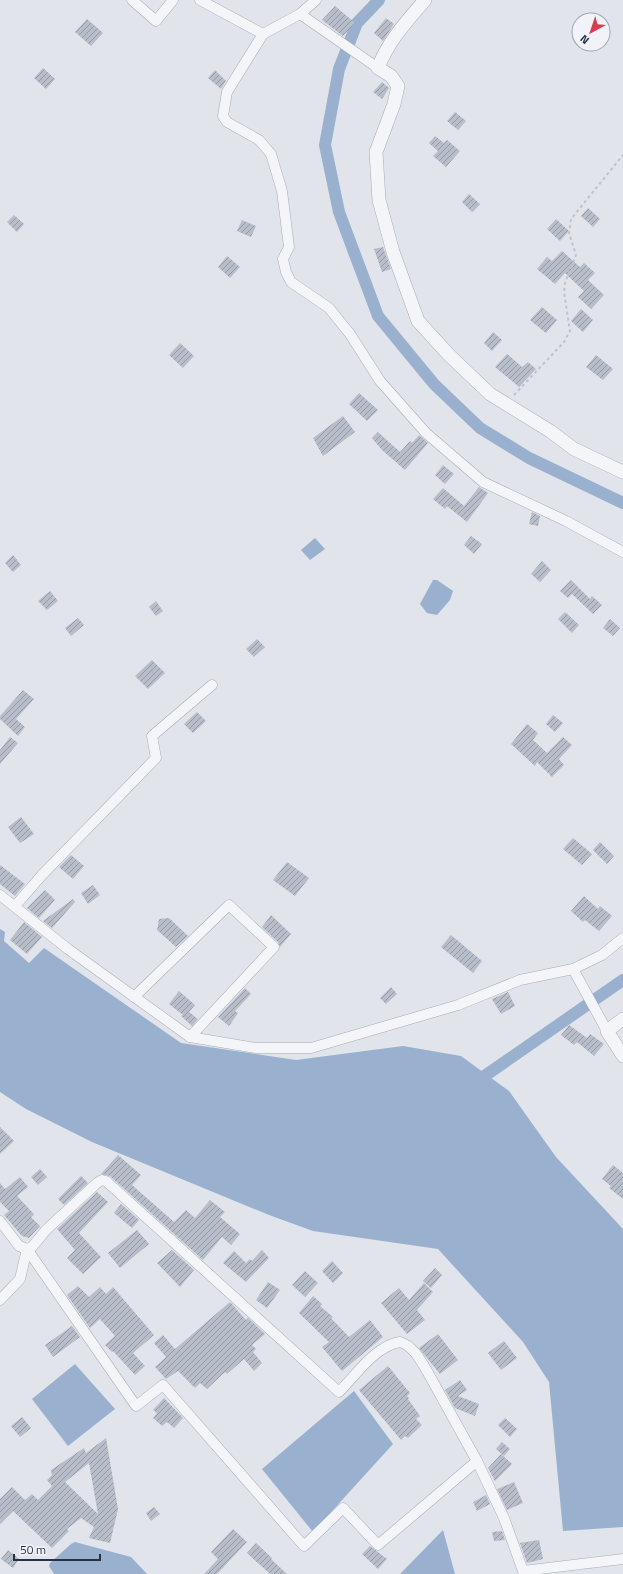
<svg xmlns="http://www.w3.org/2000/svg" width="623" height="1574" viewBox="0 0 623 1574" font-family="'Titillium Web',sans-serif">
<defs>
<pattern id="building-hatch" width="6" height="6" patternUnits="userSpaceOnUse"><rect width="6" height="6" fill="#b7bdc9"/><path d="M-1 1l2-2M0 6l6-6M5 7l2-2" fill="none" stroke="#959aa5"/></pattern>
</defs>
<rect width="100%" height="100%" fill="#e1e4eb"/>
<!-- water -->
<g fill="#99b1ce">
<path d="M315 538 325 549 310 560 301 550Z"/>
<path d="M433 580H437L453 591 450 600 437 615 427 613 420 604Z"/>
<path d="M0 929 5 932 4 941 29 963 44 948 181 1043 296 1060 403 1046 461 1056 509 1091 556 1157 623 1229V1527L563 1531 549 1382 523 1342 438 1249 313 1231 269 1215 92 1142 26 1109 0 1092Z"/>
<path d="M75 1364 115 1409 68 1446 32 1399Z"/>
<path d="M354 1391 393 1444 313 1532 262 1469Z"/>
<path d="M443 1530 455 1574H400Z"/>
<path d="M75 1542 131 1557 147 1574H54L49 1566 50 1563 71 1544Z"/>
</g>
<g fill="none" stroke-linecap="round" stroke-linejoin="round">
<!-- canal -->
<g stroke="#99b1ce" stroke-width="12">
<path d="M379 0 357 23 339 69 325 145 339 212 378 316 434 384 480 428 529 458 623 503"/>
<path d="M473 1084 623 980"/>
</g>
</g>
<!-- building -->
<g fill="url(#building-hatch)" fill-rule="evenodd">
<path d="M335 6 355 23 343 36 322 20Z"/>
<path d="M386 18 394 24 383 41 374 33Z"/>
<path d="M87 19 103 33 91 46 75 32Z"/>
<path d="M43 68 55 79 46 89 34 78Z"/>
<path d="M215 70 226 81 221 89 208 78Z"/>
<path d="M382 82 389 88 382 99 373 92Z"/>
<path d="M455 112 466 121 458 130 447 121Z"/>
<path d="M435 136 444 143 447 140 460 151 446 167 433 156 438 151 429 143Z"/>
<path d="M469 194 480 204 472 212 462 202Z"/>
<path d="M588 208 600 219 593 227 581 216Z"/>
<path d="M14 215 24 224 17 232 7 222Z"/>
<path d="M556 219 569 231 560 241 547 229Z"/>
<path d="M242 220 256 226 251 237 237 231Z"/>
<path d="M383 247 391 269 382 272 374 249Z"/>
<path d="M562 251 580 267 584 263 595 273 588 280 604 295 591 309 578 297 584 291 565 273 555 284 537 269 547 257 552 261Z"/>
<path d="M227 256 240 267 230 278 218 267Z"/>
<path d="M542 307 557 320 546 333 530 320Z"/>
<path d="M581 309 593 320 583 332 571 321Z"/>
<path d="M493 332 502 340 492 351 484 343Z"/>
<path d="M180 343 194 356 183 368 169 355Z"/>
<path d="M507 354 522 367 528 362 536 369 519 387 495 367Z"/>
<path d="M596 355 613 369 603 380 586 367Z"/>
<path d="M359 393 378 410 367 421 349 404Z"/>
<path d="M343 416 355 432 323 456 313 438Z"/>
<path d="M378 432 400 452 410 441 412 443 419 435 428 443 405 470 382 450 372 438Z"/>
<path d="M443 465 454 474 445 484 435 475Z"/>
<path d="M479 487 488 493 467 522 447 506 445 509 433 499 443 488 464 506Z"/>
<path d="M532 512 540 516 538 526 529 524Z"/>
<path d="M471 536 482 544 474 554 464 545Z"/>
<path d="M13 555 21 565 13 572 5 563Z"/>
<path d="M542 561 551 570 540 582 531 574Z"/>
<path d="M571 580 590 599 592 596 602 605 593 614 572 594 568 598 560 591Z"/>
<path d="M50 591 58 601 47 610 38 601Z"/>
<path d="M156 601 163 611 156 616 149 607Z"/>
<path d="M565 612 579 625 572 633 558 619Z"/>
<path d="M78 618 84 625 71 636 65 628Z"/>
<path d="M610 619 620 628 613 636 603 628Z"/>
<path d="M257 639 265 647 254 657 246 649Z"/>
<path d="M152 660 165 673 148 689 135 676Z"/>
<path d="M23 690 34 699 16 719 25 727 18 736 0 719V716Z"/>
<path d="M197 712 206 721 193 733 184 724Z"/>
<path d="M553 715 563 723 555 732 546 724Z"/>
<path d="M527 724 538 733 533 740 547 753 563 737 572 745 559 759 564 765 552 777 537 762 535 766 511 744Z"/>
<path d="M10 737 18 743 0 764V750Z"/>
<path d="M21 817 34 834 20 843 8 827Z"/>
<path d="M573 838 592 854 582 865 563 849Z"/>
<path d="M600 842 614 856 607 864 593 850Z"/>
<path d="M71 855 84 866 73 879 59 867Z"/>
<path d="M287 862 309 878 295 896 273 880Z"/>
<path d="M0 865 25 884 15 896 0 884Z"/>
<path d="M93 885 100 895 88 904 81 893Z"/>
<path d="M45 890 55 900 39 918 27 908Z"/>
<path d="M584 896 598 909 600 906 612 916 599 931 585 920 583 922 571 911Z"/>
<path d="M73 899 75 902 52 928 43 921Z"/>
<path d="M271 915 291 934 280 947 278 942 262 927Z"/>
<path d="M169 918 188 936 176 947 157 930 159 919Z"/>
<path d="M24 922 42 937 27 954 10 940Z"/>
<path d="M451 935 482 961 473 973 441 947Z"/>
<path d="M391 987 397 994 386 1004 380 998Z"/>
<path d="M245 988 251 994 235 1011 238 1013 229 1026 218 1017Z"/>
<path d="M179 991 195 1005 189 1012 198 1019 192 1026 181 1016 183 1015 169 1004Z"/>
<path d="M508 992 515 1006 501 1014 492 999Z"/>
<path d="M569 1025 587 1038 590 1034 604 1044 594 1056 577 1042 574 1045 561 1035Z"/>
<path d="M0 1127 14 1141 0 1154Z"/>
<path d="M118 1155 141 1175 132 1185 174 1222 186 1210 195 1218 210 1200 225 1212 220 1217 240 1234 231 1245 222 1237 203 1260 110 1176 101 1174Z"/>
<path d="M613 1165 623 1173V1199L609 1188 611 1186 602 1179Z"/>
<path d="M40 1169 47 1177 38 1185 31 1177Z"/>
<path d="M81 1176 88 1183 64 1205 58 1199Z"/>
<path d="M20 1177 28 1187 17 1196 34 1214 31 1217 40 1226 29 1238 22 1236 4 1215 9 1211 0 1202V1183L5 1189Z"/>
<path d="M97 1192 108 1202 79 1233 101 1257 83 1274 67 1258 75 1250 57 1229Z"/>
<path d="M121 1204 139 1220 132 1228 114 1213Z"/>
<path d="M137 1230 149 1244 120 1268 108 1253Z"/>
<path d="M172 1250 194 1270 180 1287 157 1263Z"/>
<path d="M262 1250 269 1258 246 1282 223 1263 234 1251 246 1263 250 1259 252 1261Z"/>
<path d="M332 1261 343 1273 333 1283 322 1271Z"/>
<path d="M435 1268 442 1275 431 1288 423 1281Z"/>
<path d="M305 1271 318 1283 305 1297 292 1285Z"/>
<path d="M268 1282 280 1290 267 1308 256 1300Z"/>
<path d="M424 1283 433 1292 417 1310 425 1320 407 1334 381 1303 399 1288 409 1300Z"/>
<path d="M78 1286 89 1297 100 1287 106 1294 113 1287 154 1335 133 1353 145 1366 135 1375 113 1351 112 1352 105 1345 115 1336 100 1319 90 1328 67 1295Z"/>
<path d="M313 1296 322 1304 320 1306 333 1317 331 1318 349 1337 370 1320 383 1337 342 1371 322 1347 329 1342 299 1313Z"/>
<path d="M230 1302 246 1320 248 1318 265 1334 252 1345 256 1349 253 1352 262 1363 254 1371 244 1359 227 1374 225 1372 207 1389 200 1383 195 1388 178 1371 166 1379 155 1367 166 1357 154 1343 163 1335 175 1349Z"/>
<path d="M72 1326 80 1337 53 1357 45 1345Z"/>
<path d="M438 1334 458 1360 440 1374 419 1348Z"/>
<path d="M504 1341 517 1358 501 1370 488 1353Z"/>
<path d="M388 1366 410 1393 407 1396 409 1398 408 1399 420 1416 416 1419 422 1425 408 1438 405 1436 401 1440 359 1390Z"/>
<path d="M460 1380 467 1390 458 1396 479 1404 475 1416 455 1408 445 1390Z"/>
<path d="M164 1398 183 1418 174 1428 167 1422 162 1426 153 1418 157 1413 153 1410Z"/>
<path d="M22 1417 31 1428 20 1437 11 1426Z"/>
<path d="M505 1418 517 1429 510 1437 498 1425Z"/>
<path d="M106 1438 118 1509 110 1543 89 1538 94 1527 81 1518 67 1529 69 1531 52 1548 13 1511 0 1524V1499L12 1487 25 1500 32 1494 38 1500 52 1486 47 1480 52 1475 51 1470 84 1448 86 1453ZM89 1463 98 1514 65 1482Z"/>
<path d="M502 1442 510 1449 504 1456 496 1449Z"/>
<path d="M501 1454 512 1464 495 1481 488 1468Z"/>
<path d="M514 1482 523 1503 507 1510 497 1489Z"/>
<path d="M486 1495 490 1504 477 1511 473 1502Z"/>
<path d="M154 1507 160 1514 151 1521 146 1513Z"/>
<path d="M233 1529 247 1542 217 1574H204L218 1559 211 1552Z"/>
<path d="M502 1531 505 1540 494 1541 492 1532Z"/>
<path d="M539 1540 543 1559 527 1563 520 1543Z"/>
<path d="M256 1543 272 1558 271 1559 287 1574H270L247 1553Z"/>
<path d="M370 1546 387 1559 378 1569 362 1554Z"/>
<path d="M8 1550 19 1559 13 1568 1 1559Z"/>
</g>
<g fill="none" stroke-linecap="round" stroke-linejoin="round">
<!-- minor casing -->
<g stroke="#a6abb6" stroke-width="11">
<g id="minor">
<path d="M132 0 156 21 173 0"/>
<path d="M200 0 263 34 227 92 223 116 227 122 259 140 271 154 282 191 289 247 283 259 286 272 291 282 329 308 350 334 380 381 426 433 483 482 566 521 623 552"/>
<path d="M300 14 378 68"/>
<path d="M263 34 300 14 316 0"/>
<path d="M0 895 68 949 190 1037 256 1048H311L458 1005 520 980 573 969 602 955 623 938"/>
<path d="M15 906 42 875 156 758 152 736 212 685"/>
<path d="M573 969 607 1031"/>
<path d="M134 997 229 905 274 947 190 1037"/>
<path d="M0 1221 19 1246 27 1249 32 1247 46 1230 97 1183 102 1180 106 1181 339 1392C356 1375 375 1346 400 1342 413 1346 420 1359 427 1371L477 1461 504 1518 523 1571"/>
<path d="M27 1249 136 1406 163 1385 304 1546 343 1508 378 1545 477 1461"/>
<path d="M0 1300 20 1279 27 1249"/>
<path d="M524 1574 523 1571 623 1559"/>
</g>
</g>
<!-- tertiary casing -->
<g stroke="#a6abb6" stroke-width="14">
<g id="tertiary">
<path d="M425 0C407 21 388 41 378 68L391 76 398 86 394 104 376 152 379 200 393 252 418 321 449 355 490 394 550 431 574 449 623 472"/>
<path d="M623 1019 607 1031 623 1056"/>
</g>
</g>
<!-- path -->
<path stroke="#bfc2c9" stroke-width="2" stroke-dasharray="3 3" stroke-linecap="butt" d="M514 395 564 342 570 331 564 292 565 283 576 255 569 233 571 219 623 155"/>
<!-- minor -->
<use href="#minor" stroke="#f4f5f8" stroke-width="10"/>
<!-- tertiary -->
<use href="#tertiary" stroke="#f4f5f8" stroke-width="13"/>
</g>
<!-- north arrow -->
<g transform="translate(591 32) rotate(220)"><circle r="19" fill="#f1f3f8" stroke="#a1a5b0"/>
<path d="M0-3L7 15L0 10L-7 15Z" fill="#d93c50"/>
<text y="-6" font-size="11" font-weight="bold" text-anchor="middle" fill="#283144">N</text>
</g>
<!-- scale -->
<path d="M14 1554v6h86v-6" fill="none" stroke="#283144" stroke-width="2"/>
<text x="20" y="1554" font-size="12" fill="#283144" stroke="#f1f3f8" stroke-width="3" paint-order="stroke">50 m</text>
</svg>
